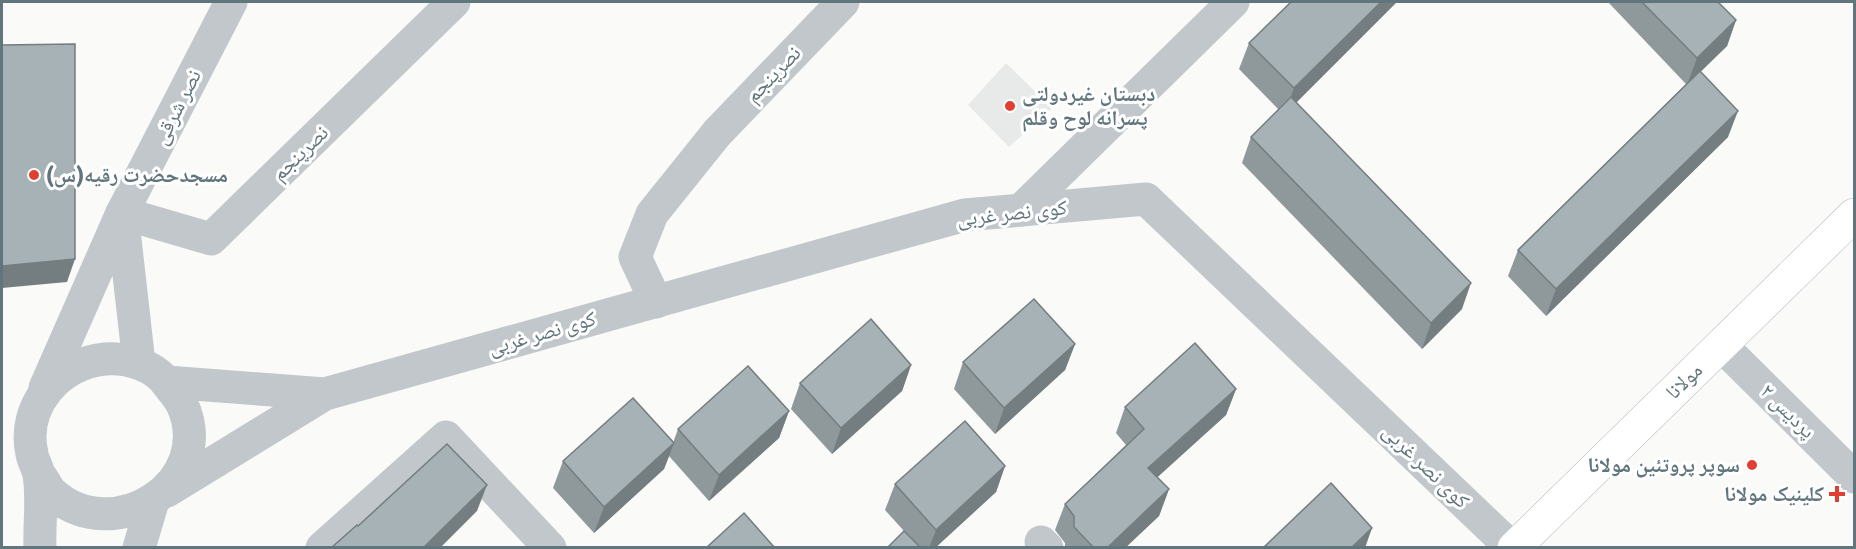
<svg xmlns="http://www.w3.org/2000/svg" width="1856" height="549" viewBox="0 0 1856 549" font-family="Signika,'Noto Naskh Arabic',sans-serif">
<rect width="100%" height="100%" fill="#fafaf8"/>
<!-- built -->
<path fill="#e8eae9" d="M1006 63 1052 108 1009 147 968 105Z"/>
<g fill="none" stroke-linecap="round" stroke-linejoin="round">
<!-- major casing -->
<g stroke="#b3babc" stroke-width="34">
<path id="major" d="M1514 548 1854 215"/>
</g>
<!-- minor -->
<g stroke="#c1c7ca" stroke-width="33">
<path d="M231 2 122 213 211 239 454 2"/>
<path d="M1021 210 1233 2"/>
<path d="M656 302 635 257 652 214 717 133 843 2"/>
<path d="M1721 345 1854 477"/>
<path d="M167 382 325 394"/>
<path d="M45 388 122 213 139 363"/>
<path d="M39 474C44 480 47 488 52 493 113 549 218 483 182 404 179 398 173 391 169 386 156 366 128 357 105 359 59 363 21 406 32 454 33 461 38 468 39 475 43 498 39 524 40 548"/>
<path d="M167 491 325 394 965 215 1146 199 1512 548"/>
<path d="M1041 542 1047 548"/>
<path d="M139 548 152 504"/>
<path d="M322 548 446 437 550 548"/>
</g>
<!-- major -->
<use href="#major" stroke="#fff" stroke-width="33"/>
</g>
<!-- wall -->
<g fill="#8f999c">
<path d="M1291 2 1296 102 1462 309 1422 349 1242 163 1251 137 1279 110 1239 69 1249 43Z"/>
<path d="M1608 2H1718L1736 20 1727 46 1700 72 1728 137 1546 316 1508 276 1518 250 1686 84Z"/>
<path d="M1075 344 1065 370 995 434 954 389 963 362Z"/>
<path d="M911 365 902 391 832 454 791 409 800 383Z"/>
<path d="M1236 389 1226 415 1157 477 1169 489 1159 516 1125 548H1065V543L1055 530 1065 504 1126 445 1116 433 1125 407Z"/>
<path d="M789 411 779 438 709 501 669 456 664 469 594 533 553 488 563 461 673 443 678 429Z"/>
<path d="M1005 466 996 492 935 548H887L904 531 885 510 895 484Z"/>
</g>
<!-- shaded-wall -->
<g fill="#747d7f">
<path d="M1381 2H1397L1284 115 1294 88Z"/>
<path d="M1736 20 1727 46 1687 85 1697 58Z"/>
<path d="M1738 111 1728 137 1546 316 1556 289Z"/>
<path d="M75 259 67 282 2 288V266Z"/>
<path d="M1471 283 1462 309 1422 349 1431 323Z"/>
<path d="M1075 344 1065 370 995 434 1004 408Z"/>
<path d="M911 365 902 391 832 454 841 428Z"/>
<path d="M1236 389 1226 415 1139 494 1148 468Z"/>
<path d="M789 411 779 438 709 501 719 475Z"/>
<path d="M674 443 664 469 594 533 604 507Z"/>
<path d="M1005 466 996 492 935 548H929L936 530Z"/>
<path d="M487 485 477 511 440 548H423Z"/>
<path d="M1169 489 1159 516 1125 548H1107Z"/>
<path d="M1372 528 1365 548H1351Z"/>
</g>
<!-- building -->
<g fill="#a6b2b5" stroke="#747d7f" stroke-width="1.5">
<path d="M1291 2H1381L1294 88 1249 43Z"/>
<path d="M1642 2H1718L1736 20 1697 58Z"/>
<path d="M75 44V259L2 266V45Z"/>
<path d="M1700 71 1738 111 1556 289 1518 250Z"/>
<path d="M1291 97 1471 283 1431 323 1251 137Z"/>
<path d="M1034 299 1075 344 1004 408 963 362Z"/>
<path d="M871 319 911 365 841 428 800 383Z"/>
<path d="M1195 343 1236 389 1148 468 1169 489 1107 548H1094L1074 527V516L1065 504 1144 429 1125 407Z"/>
<path d="M748 366 789 411 719 475 678 429Z"/>
<path d="M633 398 674 443 604 507 563 461Z"/>
<path d="M965 421 1005 466 936 530 895 484Z"/>
<path d="M447 444 487 485 423 548H331L357 525 358 526Z"/>
<path d="M1331 483 1372 528 1351 548H1263Z"/>
<path d="M744 513 775 548H706Z"/>
<path d="M904 531 921 548H887Z"/>
</g>
<!-- markers -->
<g fill="#e03f32" stroke="#fff" stroke-width="2">
<circle cx="1010" cy="106" r="6"/>
<circle cx="34" cy="175" r="6"/>
<circle cx="1752" cy="465" r="6"/>
<path d="M1834 485h6v6h6v6h-6v6h-6v-6h-6v-6h6z"/>
</g>
<g text-anchor="middle" stroke-width="6" stroke-linejoin="round" paint-order="stroke">
<!-- street labels -->
<g font-size="21" fill="#61757c" stroke="#fff">
<text transform="translate(773 74) rotate(-46)" y="7">نصرپنجم</text>
<text transform="translate(177 107) rotate(-63)" y="7">نصر شرقی</text>
<text transform="translate(300 153) rotate(-44)" y="7">نصرپنجم</text>
<text transform="translate(1012 213) rotate(-6)" y="7">کوی نصر غربی</text>
<text transform="translate(542 333) rotate(-16)" y="7">کوی نصر غربی</text>
<text transform="translate(1684 381) rotate(-44)" y="7">مولانا</text>
<text transform="translate(1788 411) rotate(45)" y="7">پردیس ۲</text>
<text transform="translate(1426 466) rotate(44)" y="7">کوی نصر غربی</text>
</g>
<!-- poi labels -->
<g font-size="21" font-weight="bold" fill="#61757c" stroke="#fff" text-anchor="start">
<text x="1022" y="101">دبستان غیردولتی<tspan x="1022" dy="24">پسرانه لوح وقلم</tspan></text>
<text x="46" y="182">مسجدحضرت رقیه(س)</text>
<text x="1740" y="472" text-anchor="end">سوپر پروتئین مولانا</text>
<text x="1824" y="501" text-anchor="end">کلینیک مولانا</text>
</g>
</g>
<!-- border -->
<rect width="1856" height="549" fill="none" stroke="#61757c" stroke-width="6"/>
</svg>
